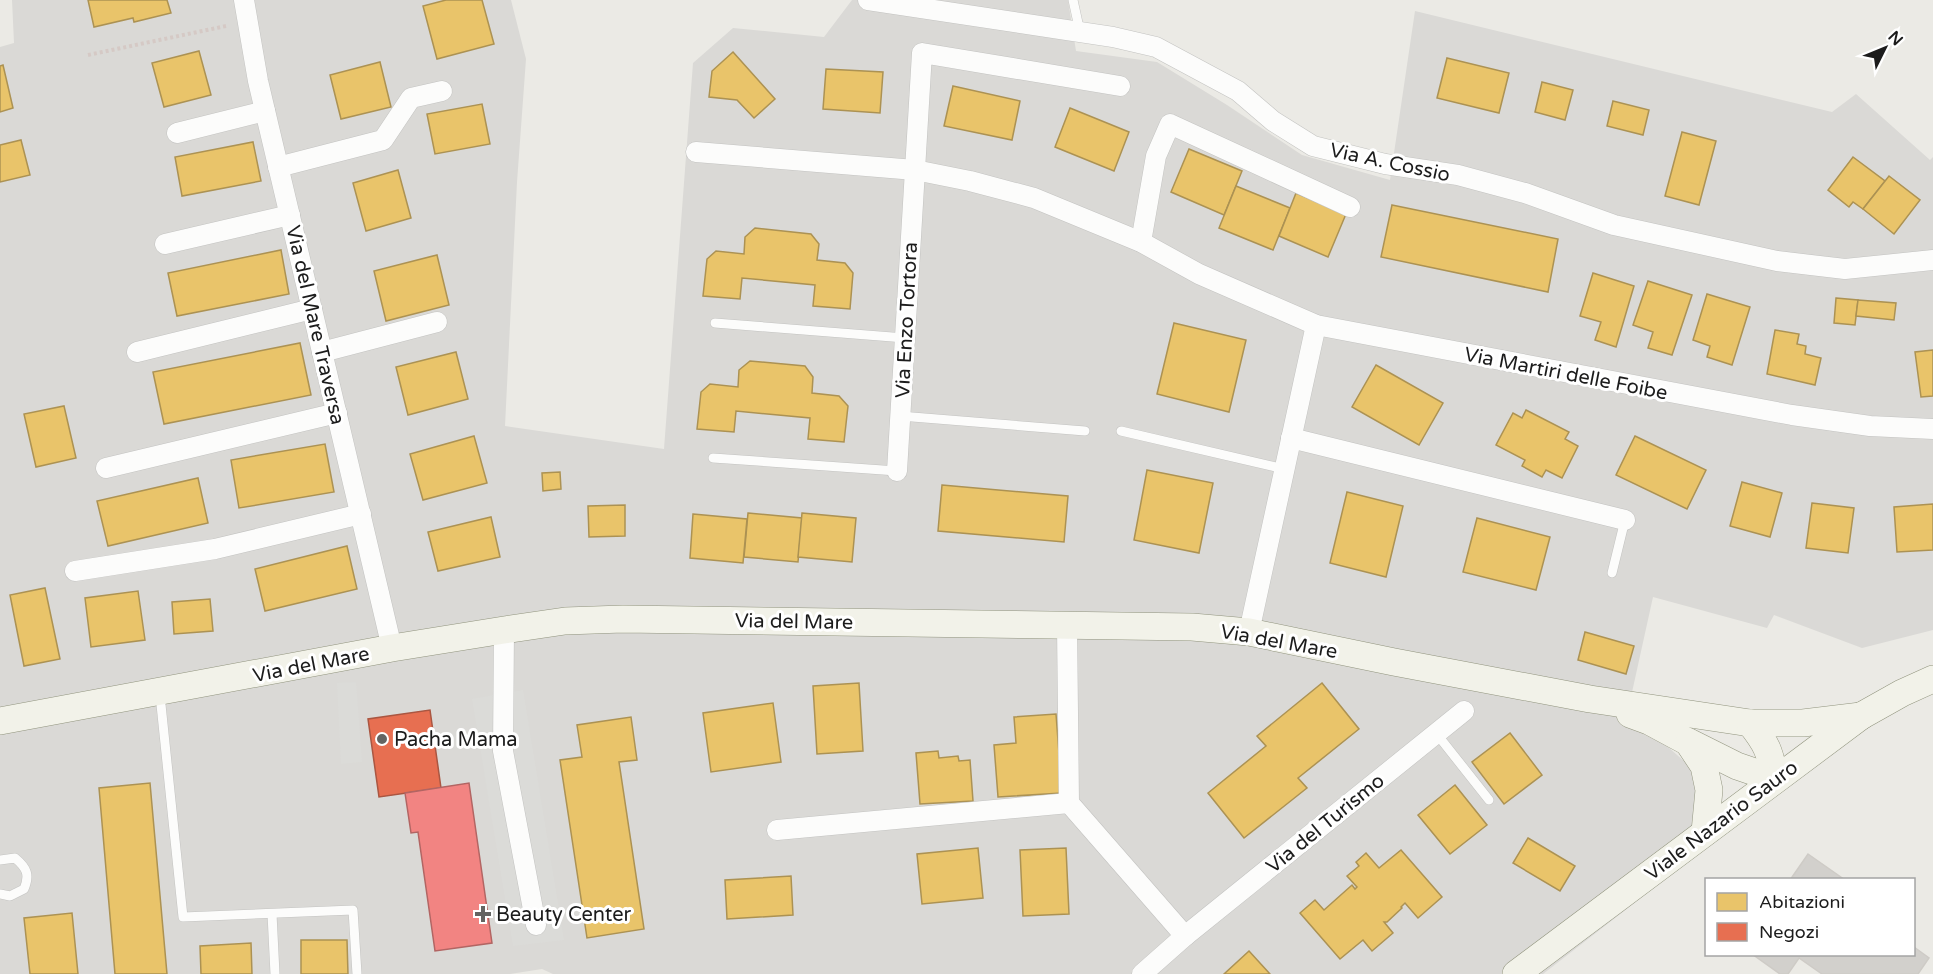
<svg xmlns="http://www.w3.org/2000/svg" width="1933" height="974" viewBox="0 0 1933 974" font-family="'Varela Round',sans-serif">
<rect width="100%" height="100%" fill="#ebeae5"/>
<!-- residential -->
<path fill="#dad9d6" d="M12 0H511L526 59 517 182 505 426 664 449 693 63 733 28 824 37 852 0H1068L1076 51 1157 62 1227 105 1302 155 1390 180 1415 11 1832 112 1856 94 1930 160 1933 157V630L1862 648 1774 615 1767 628 1653 597 1625 724 1643 725 1693 769 1709 845 1543 974H553L542 969 510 974H0V47L14 43Z"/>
<!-- parking -->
<g fill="#dbdbd8">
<path d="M356 682 362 762 341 764 337 683Z"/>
<path d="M523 690 564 940 513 946 472 699Z"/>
</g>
<!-- homes -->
<g fill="#e9c46a" stroke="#ac9253" stroke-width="1.5">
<path d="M88 0H167L171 13 134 22 133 18 94 27Z"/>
<path d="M446 0H482L494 44 437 59 423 6Z"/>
<path d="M199 51 211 95 164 107 152 63Z"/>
<path d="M733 52 775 99 754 118 737 100 709 97 712 71Z"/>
<path d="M1447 58 1509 73 1499 113 1437 98Z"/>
<path d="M380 62 391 107 341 119 330 75Z"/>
<path d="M3 65 13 108 0 112V66Z"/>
<path d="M826 69 883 72 880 113 823 109Z"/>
<path d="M1542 82 1573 90 1565 120 1535 112Z"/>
<path d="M953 86 1020 101 1012 140 944 126Z"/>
<path d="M1613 101 1649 110 1643 135 1607 126Z"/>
<path d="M482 104 490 144 435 154 427 114Z"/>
<path d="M1070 108 1129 132 1114 171 1055 147Z"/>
<path d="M1682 132 1716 141 1699 205 1665 196Z"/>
<path d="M21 140 30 175 0 182V145Z"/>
<path d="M253 142 261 181 182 196 175 157Z"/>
<path d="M1189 149 1242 171 1224 215 1171 192Z"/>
<path d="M1853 157 1885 181 1863 209 1853 202 1849 207 1828 190Z"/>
<path d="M398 170 411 218 366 231 353 183Z"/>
<path d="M1889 176 1920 200 1894 234 1863 209Z"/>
<path d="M1236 186 1290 208 1273 250 1219 228Z"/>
<path d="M1296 193 1346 214 1328 257 1279 236Z"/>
<path d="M1392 205 1558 239 1548 292 1381 257Z"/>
<path d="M755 228 811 234 819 244 817 260 845 263 853 273 850 309 813 306 815 285 742 278 740 299 703 296 707 259 716 251 744 254 745 237Z"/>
<path d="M281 250 289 294 177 316 168 273Z"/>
<path d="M437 255 449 305 386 321 374 271Z"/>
<path d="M1593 273 1634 286 1616 347 1595 340 1601 322 1580 316Z"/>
<path d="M1648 281 1692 295 1672 355 1648 348 1653 332 1633 325Z"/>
<path d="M1707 294 1750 307 1732 365 1707 357 1710 346 1693 340Z"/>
<path d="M1836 298 1858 300 1855 325 1834 323Z"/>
<path d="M1858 300 1896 303 1894 320 1856 316Z"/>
<path d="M1174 323 1246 340 1229 412 1157 394Z"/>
<path d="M1775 330 1799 334 1797 344 1806 346 1805 354 1821 358 1815 385 1767 374Z"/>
<path d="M300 343 311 395 164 424 153 372Z"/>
<path d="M1933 350V396L1921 397 1915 352Z"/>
<path d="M456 352 468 399 408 415 396 367Z"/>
<path d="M750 361 805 366 813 377 812 393 839 396 848 406 844 442 808 439 810 418 736 411 734 432 697 429 701 392 710 384 738 387 739 370Z"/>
<path d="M1376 365 1443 403 1419 445 1352 407Z"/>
<path d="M64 406 76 458 36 467 24 414Z"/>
<path d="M1526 410 1569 432 1565 439 1578 446 1562 478 1546 470 1542 477 1522 466 1525 460 1496 445 1513 413 1522 418Z"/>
<path d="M474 436 487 483 423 500 410 454Z"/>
<path d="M1635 436 1706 470 1687 509 1616 475Z"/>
<path d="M325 444 334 492 239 508 231 460Z"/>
<path d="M1147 470 1213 483 1199 553 1134 540Z"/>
<path d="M560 472 561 489 543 491 542 473Z"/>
<path d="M198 478 208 523 108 546 97 501Z"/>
<path d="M1742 482 1782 493 1770 537 1730 526Z"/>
<path d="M942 485 1068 496 1064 542 938 531Z"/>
<path d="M1347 492 1403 506 1386 577 1330 563Z"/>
<path d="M1812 503 1854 508 1848 553 1806 548Z"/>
<path d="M1933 504V550L1897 552 1894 507Z"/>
<path d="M625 505V536L589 537 588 506Z"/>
<path d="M748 513 802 518 798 562 744 557Z"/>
<path d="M802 513 856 518 852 562 798 557Z"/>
<path d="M693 514 747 519 743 563 690 558Z"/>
<path d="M491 517 500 557 438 571 428 532Z"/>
<path d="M1477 518 1550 537 1536 590 1463 572Z"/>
<path d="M347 546 357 589 265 611 255 569Z"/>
<path d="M45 588 60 659 24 666 10 595Z"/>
<path d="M138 591 145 640 91 647 85 598Z"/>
<path d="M210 599 213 631 174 634 172 602Z"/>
<path d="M1585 632 1634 646 1626 674 1578 660Z"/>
<path d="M859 683 863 751 817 754 813 686Z"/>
<path d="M1322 683 1359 729 1298 778 1307 788 1244 838 1208 793 1266 746 1257 736Z"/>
<path d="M773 703 781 762 711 772 703 713Z"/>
<path d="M1056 714 1062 793 998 797 994 745 1016 743 1014 717Z"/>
<path d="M631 717 637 760 619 762 644 929 587 938 560 760 582 757 577 725Z"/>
<path d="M1510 733 1542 775 1504 804 1472 762Z"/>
<path d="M938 751 939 758 958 756 959 761 970 760 973 801 920 804 916 753Z"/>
<path d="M150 783 167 974H115L99 788Z"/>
<path d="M1455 785 1487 825 1450 854 1418 815Z"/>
<path d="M1528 838 1575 866 1560 891 1513 863Z"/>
<path d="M978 848 983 898 922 904 917 854Z"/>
<path d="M1066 848 1069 914 1023 916 1020 850Z"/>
<path d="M1401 850 1442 897 1418 918 1405 903 1401 907 1402 908 1387 922H1384L1393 933 1372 951 1363 940 1340 959 1300 913 1315 900 1324 910 1352 885 1355 889 1357 887 1347 876 1359 866 1356 862 1366 853 1379 868Z"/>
<path d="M791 876 793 915 727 919 725 880Z"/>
<path d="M72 913 78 974H30L24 918Z"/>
<path d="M301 940H347L348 974H301Z"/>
<path d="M251 943 252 974H201L200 946Z"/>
<path d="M1249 951 1270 974H1224Z"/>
</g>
<!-- shops -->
<path fill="#e76f51" stroke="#aa5641" stroke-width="1.5" d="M430 710 441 788 379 797 368 719Z"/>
<!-- health -->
<path fill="#f28482" stroke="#b26563" stroke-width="1.5" d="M469 783 492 943 435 951 418 832 411 833 405 793Z"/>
<!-- building -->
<g fill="#d2d0cc" stroke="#cecbc6" stroke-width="1.5">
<path d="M1808 854 1845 880H1790Z"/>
<path d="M1914 947 1929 958 1918 974H1822L1799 958 1788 974H1780L1752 954H1914Z"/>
</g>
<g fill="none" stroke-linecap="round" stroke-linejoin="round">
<!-- lane casing -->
<g stroke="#c3c3c1" stroke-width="10">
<g id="lane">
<path d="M1073 0 1080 32"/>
<path d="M715 323 905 338"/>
<path d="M900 416 1085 431"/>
<path d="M1121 431 1284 469"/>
<path d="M713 458 897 471"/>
<path d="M1612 573 1625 520"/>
<path d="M160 695 183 917 353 910 357 974"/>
<path d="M1436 733 1489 800"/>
<path d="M0 860 15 858C27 868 30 875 24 889L10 896 0 894"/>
<path d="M272 914 275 974"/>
</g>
</g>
<!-- street casing -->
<g stroke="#c3c3c1" stroke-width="21">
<g id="street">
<path d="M244 0 258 81 392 648"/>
<path d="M868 0 1113 37 1156 47 1238 91 1273 121 1313 146 1385 164 1458 175 1525 193 1614 225 1777 261 1845 269 1933 260"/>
<path d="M177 133 265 111"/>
<path d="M696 152 915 170 970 181 1034 198 1141 242 1199 274 1316 325 1792 415 1870 426 1933 429"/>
<path d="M278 167 383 140 411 98 442 91"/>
<path d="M1141 242 1156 156 1170 124 1350 207"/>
<path d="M165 244 290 215"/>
<path d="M137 352 312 309"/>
<path d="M322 352 437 322"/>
<path d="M1291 438 1625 520"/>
<path d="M106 468 337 413"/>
<path d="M897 471 922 53 1120 86"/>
<path d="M75 571 215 549 361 514"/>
<path d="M1067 624 1069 803 1185 936"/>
<path d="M504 630 503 751 536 925"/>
<path d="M1249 632 1316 325"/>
<path d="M777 830 1069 803"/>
<path d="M1142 974 1185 936 1464 711"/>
</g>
</g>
<!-- secondary casing -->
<g stroke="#91947e" stroke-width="28">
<g id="secondary">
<path d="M1630 714 1649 721 1688 742 1704 766 1709 790 1705 832"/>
<path d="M0 721 392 648 504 630 565 621 623 619 1192 627 1249 632 1394 662 1590 699 1750 723H1803L1861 716"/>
<path d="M1750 723C1767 744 1770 752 1775 779"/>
<path d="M1689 742 1737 766 1775 779"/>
<path d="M1516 974 1861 716 1902 693 1933 679"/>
</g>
</g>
<!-- path -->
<path stroke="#d5c9c5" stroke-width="4" stroke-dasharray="3 3" stroke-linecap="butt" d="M88 55 226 26"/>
<!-- lane -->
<use href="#lane" stroke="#fcfcfb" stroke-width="9"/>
<!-- street -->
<use href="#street" stroke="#fcfcfb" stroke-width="20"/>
<!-- secondary -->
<use href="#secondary" stroke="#f2f2e9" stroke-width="27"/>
</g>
<!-- markers -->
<g fill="#646462" stroke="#fff" stroke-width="2">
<circle cx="382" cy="739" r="6"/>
<path d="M480 905h6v6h6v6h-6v6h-6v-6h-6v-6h6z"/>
</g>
<g text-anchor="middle" stroke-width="6" stroke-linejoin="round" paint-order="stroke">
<!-- street labels -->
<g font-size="20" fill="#1c1c1c" stroke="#fff">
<text transform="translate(1390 162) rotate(12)" y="7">Via A. Cossio</text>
<text transform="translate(906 320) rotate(-87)" y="7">Via Enzo Tortora</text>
<text transform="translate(316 325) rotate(77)" y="7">Via del Mare Traversa</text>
<text transform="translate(1566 373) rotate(11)" y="7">Via Martiri delle Foibe</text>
<text transform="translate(794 621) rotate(1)" y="7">Via del Mare</text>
<text transform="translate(1279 641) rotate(10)" y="7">Via del Mare</text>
<text transform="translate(311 664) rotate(-11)" y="7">Via del Mare</text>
<text transform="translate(1721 820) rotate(-37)" y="7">Viale Nazario Sauro</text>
<text transform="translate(1325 823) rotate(-39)" y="7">Via del Turismo</text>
</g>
<!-- poi labels -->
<g font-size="20" fill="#1c1c1c" stroke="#fff" text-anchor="start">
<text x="394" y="746">Pacha Mama</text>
<text x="496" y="921">Beauty Center</text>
</g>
</g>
<!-- legend -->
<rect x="1705" y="878" width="210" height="78" fill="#ffffff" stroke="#a4a4a4" stroke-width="1.5"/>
<rect x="1717" y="893" width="30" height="18" fill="#e9c46a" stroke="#a4a4a4" stroke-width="1.5"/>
<text x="1759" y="908" font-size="18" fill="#1c1c1c">Abitazioni</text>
<rect x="1717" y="923" width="30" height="18" fill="#e76f51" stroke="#a4a4a4" stroke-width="1.5"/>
<text x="1759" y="938" font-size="18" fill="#1c1c1c">Negozi</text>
<!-- north arrow -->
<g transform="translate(1885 48) rotate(47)" stroke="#ffffff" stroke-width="4.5" paint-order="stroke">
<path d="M0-4.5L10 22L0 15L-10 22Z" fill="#1c1c1c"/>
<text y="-9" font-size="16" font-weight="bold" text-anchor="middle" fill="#1c1c1c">N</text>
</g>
</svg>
